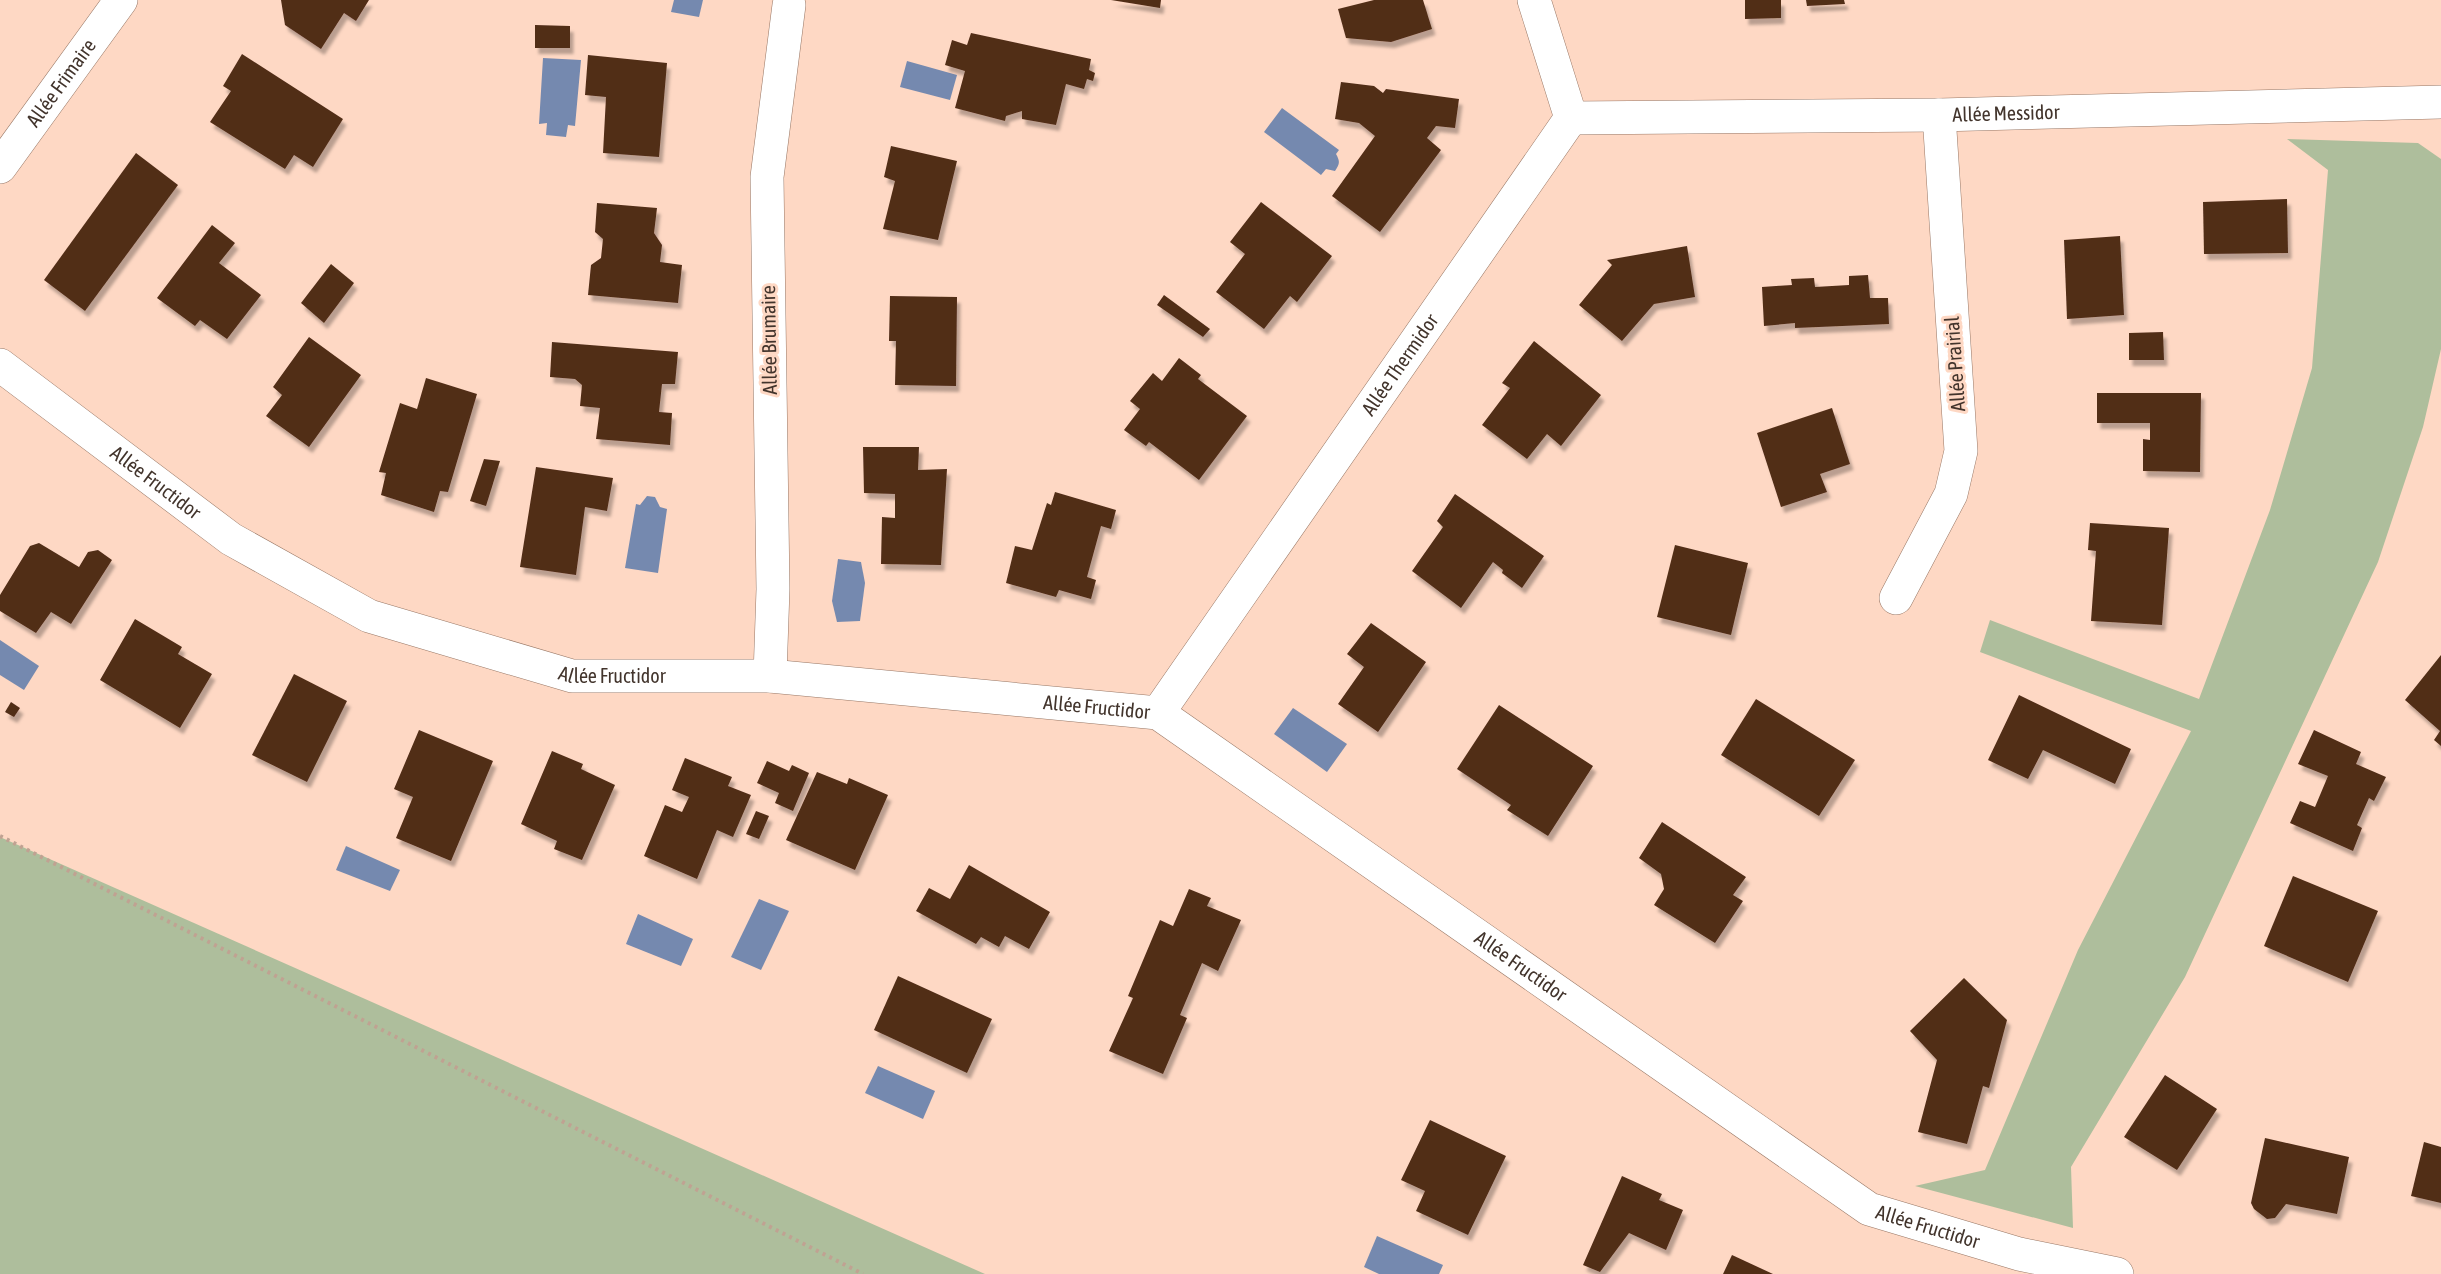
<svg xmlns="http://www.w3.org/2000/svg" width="2441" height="1274" viewBox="0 0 2441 1274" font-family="'Asap Condensed',sans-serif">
<defs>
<filter id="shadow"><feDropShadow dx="3.5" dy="6" stdDeviation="1.5" flood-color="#0004"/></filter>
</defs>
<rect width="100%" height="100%" fill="#fed8c4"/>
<!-- green -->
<g fill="#aebe9c">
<path d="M2287 139 2418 143 2441 159V349L2423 427 2378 562 2185 977 2071 1167 2073 1228 1915 1186 1985 1170 2078 950 2191 731 1980 652 1990 620 2199 699 2270 510 2312 368 2328 170Z"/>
<path d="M0 837 985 1274H0Z"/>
</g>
<!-- water -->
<g fill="#7589af">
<path d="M674 0H703L699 17 671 12Z"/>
<path d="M543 58 581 60 575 126 568 125 566 137 546 135 547 123 539 124Z"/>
<path d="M907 61 957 75 950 100 900 87Z"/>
<path d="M1282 108 1339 150 1336 154C1340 161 1340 164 1335 171L1326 169 1321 175 1264 132Z"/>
<path d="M647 496 655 497 660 507 667 509 658 573 625 568 636 504 640 505Z"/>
<path d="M838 559 861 562 865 583 860 621 837 622 832 601Z"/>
<path d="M0 640 39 666 24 690 0 675Z"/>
<path d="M1293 708 1347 744 1327 772 1274 734Z"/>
<path d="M346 846 400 870 390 891 336 870Z"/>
<path d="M759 899 789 911 761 970 731 957Z"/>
<path d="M638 914 693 939 681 966 626 944Z"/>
<path d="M878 1066 935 1091 923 1119 865 1093Z"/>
<path d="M1377 1236 1443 1265 1439 1274H1379L1364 1267Z"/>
</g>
<!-- building -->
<g fill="#512d19" filter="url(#shadow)">
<path d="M281 0H369L356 21 344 13 321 49 285 25Z"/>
<path d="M1111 0H1161L1160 8Z"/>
<path d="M1374 0H1423L1432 29 1391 42 1346 38 1338 9Z"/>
<path d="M1745 0H1781V18L1745 19Z"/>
<path d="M1806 0H1844L1845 4 1807 6Z"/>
<path d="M535 25 570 26V48H535Z"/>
<path d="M971 33 1091 59 1089 70 1095 73 1093 81 1087 79 1084 89 1066 84 1056 125 1022 119V111L1006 116 1005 121 955 108 965 71 945 65 952 40 967 45Z"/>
<path d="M242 54 343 119 313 167 294 155 285 169 210 122 231 91 223 86Z"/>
<path d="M588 55 667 63 659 157 603 153 606 97 585 95Z"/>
<path d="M1341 82 1374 86 1383 93 1386 89 1459 99 1455 128 1436 126 1427 138 1441 150 1380 232 1332 196 1375 136 1359 123 1335 119Z"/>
<path d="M891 146 957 161 938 240 883 229 895 181 884 177Z"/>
<path d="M136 153 178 185 85 311 44 280Z"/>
<path d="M2287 199 2288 253 2204 254 2203 202Z"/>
<path d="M1261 202 1332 256 1297 302 1290 296 1264 329 1216 292 1245 254 1230 242Z"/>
<path d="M597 203 657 208 654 233 662 245 660 262 682 265 678 303 588 295 591 265 601 258 603 239 595 232Z"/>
<path d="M212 225 235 243 219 263 261 295 227 339 200 320 195 326 157 298Z"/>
<path d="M2120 236 2124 315 2067 319 2064 240Z"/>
<path d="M1687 246 1695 297 1654 304 1622 341 1579 305 1612 265 1607 260Z"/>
<path d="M331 264 354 283 324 323 301 303Z"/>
<path d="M1868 275 1870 298H1888L1889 324 1795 328V323L1764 326 1762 287 1792 285 1791 279 1814 278 1815 287 1849 285V276Z"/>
<path d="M1164 295 1210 329 1203 337 1157 305Z"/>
<path d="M890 296 957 297 956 386 895 385 896 341H889Z"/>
<path d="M2163 332 2164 360H2129V333Z"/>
<path d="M309 337 361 375 309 447 266 416 282 395 273 387Z"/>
<path d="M1534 341 1601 395 1561 446 1547 434 1527 459 1482 425 1510 388 1502 383Z"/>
<path d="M552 342 678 352 675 384H662L659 412 672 413 670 445 596 439 600 408 580 406 582 385 575 379 550 377Z"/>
<path d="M1179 358 1201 375 1198 379 1247 416 1199 480 1149 442 1146 446 1124 430 1140 409 1130 401 1153 373 1162 381Z"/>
<path d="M426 378 477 394 448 492 440 491 434 512 381 495 386 473 379 472 400 403 417 409Z"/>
<path d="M2097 393H2201L2200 472 2143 471V439L2150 440V423H2097Z"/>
<path d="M1832 408 1850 464 1820 474 1827 492 1781 507 1757 433Z"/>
<path d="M863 447H919L918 470 947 469 941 565 881 564 882 517 895 518V494L864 493Z"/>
<path d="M484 459 500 461 486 506 470 501Z"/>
<path d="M536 467 613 478 607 511 585 507 576 575 520 567Z"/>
<path d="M1055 492 1116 510 1111 529 1101 526 1087 577 1096 580 1091 599 1059 590 1056 597 1006 583 1015 546 1032 550 1047 503 1051 505Z"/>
<path d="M1455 494 1544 556 1522 588 1502 573 1503 570 1493 562 1461 608 1412 571 1443 527 1437 521Z"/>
<path d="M2090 523 2169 528 2162 625 2091 621 2096 551 2088 550Z"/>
<path d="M39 543 79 567 88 552 98 550 112 560 71 624 51 612 36 633 0 611V595L30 546Z"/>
<path d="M1675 545 1748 563 1731 635 1657 617Z"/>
<path d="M135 619 182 647 178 654 212 674 180 728 100 680Z"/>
<path d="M1371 623 1426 662 1378 732 1338 704 1364 667 1347 654Z"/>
<path d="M2441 655V746L2434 740 2440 731 2405 700Z"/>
<path d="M294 674 347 701 307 782 252 755Z"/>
<path d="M2019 695 2131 749 2115 784 2043 750 2028 779 1988 760Z"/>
<path d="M1756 699 1855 760 1819 816 1721 755Z"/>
<path d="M11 702 20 708 14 717 5 712Z"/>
<path d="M1499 705 1593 766 1548 836 1507 810 1511 805 1457 769Z"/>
<path d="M419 730 493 761 451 861 396 838 413 797 394 789Z"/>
<path d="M2314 730 2361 752 2356 764 2386 777 2374 801 2369 798 2357 825 2362 828 2353 851 2290 823 2300 801 2315 807 2328 776 2298 764Z"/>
<path d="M552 751 583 764 581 769 615 785 582 860 554 849 557 841 521 824Z"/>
<path d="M685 758 732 777 728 786 751 795 733 837 717 830 697 879 644 856 665 805 682 812 689 797 672 790Z"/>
<path d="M767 761 789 771 792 765 809 773 793 811 775 803 779 793 757 783Z"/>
<path d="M817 772 847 784 849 778 888 795 855 870 786 840Z"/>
<path d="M756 811 769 816 759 839 746 834Z"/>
<path d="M1662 822 1746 877 1733 895 1743 901 1715 943 1654 905 1664 889 1661 874 1639 858Z"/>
<path d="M969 865 1050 912 1029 949 1005 936 999 947 981 937 976 944 916 911 929 888 950 899Z"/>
<path d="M2293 876 2378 911 2348 982 2264 946Z"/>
<path d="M1189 889 1211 898 1207 906 1241 920 1218 971 1202 963 1180 1015 1187 1018 1163 1074 1109 1051 1133 998 1128 996 1160 920 1173 926Z"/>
<path d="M898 976 992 1019 967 1073 874 1030Z"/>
<path d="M1964 978 2007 1020 1989 1088 1983 1086 1967 1144 1918 1132 1937 1060 1910 1031Z"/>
<path d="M2165 1075 2217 1109 2177 1170 2124 1137Z"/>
<path d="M1430 1120 1506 1156 1468 1235 1416 1211 1425 1191 1401 1180Z"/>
<path d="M2265 1138 2349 1157 2337 1214 2286 1204 2275 1218 2267 1219 2254 1209 2251 1203Z"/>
<path d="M2424 1142 2441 1147V1203L2411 1196Z"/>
<path d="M1622 1176 1662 1194 1659 1200 1683 1210 1666 1250 1629 1233 1600 1272 1583 1265Z"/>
<path d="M1732 1255 1773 1274H1723Z"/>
</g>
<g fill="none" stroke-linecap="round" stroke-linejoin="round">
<!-- street casing -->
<g stroke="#987765" stroke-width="34">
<g id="street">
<path id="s1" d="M1571 118 1939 115 2441 102"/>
<path id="s2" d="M0 167 121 0"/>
<path id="s3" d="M0 365 231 539 369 616 572 676H770L1158 713 1869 1209 2019 1254 2117 1274"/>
<path d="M1896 598 1951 494 1961 451 1939 115"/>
<path d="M770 676 773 589 767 177 789 5"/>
<path id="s4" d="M1158 713 1571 118 1534 0"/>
</g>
</g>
<!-- path -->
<path stroke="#c0a292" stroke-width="4" stroke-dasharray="3 4.5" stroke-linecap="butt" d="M0 836 863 1274"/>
<!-- street -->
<use href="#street" stroke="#fff" stroke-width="33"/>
</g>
<g text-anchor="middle" stroke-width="6" stroke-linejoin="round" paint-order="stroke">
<!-- street labels -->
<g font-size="20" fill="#42342c" stroke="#fed8c4">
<text dy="7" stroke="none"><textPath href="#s2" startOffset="104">Allée Frimaire</textPath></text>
<text dy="7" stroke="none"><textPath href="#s1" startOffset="435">Allée Messidor</textPath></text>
<text transform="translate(769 340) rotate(-91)" y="7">Allée Brumaire</text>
<text transform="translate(1955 364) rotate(-94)" y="7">Allée Prairial</text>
<text dy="7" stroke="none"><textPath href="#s4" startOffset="424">Allée Thermidor</textPath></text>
<text dy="7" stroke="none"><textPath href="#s3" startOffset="195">Allée Fructidor</textPath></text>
<text dy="7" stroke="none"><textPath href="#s3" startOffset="699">Allée Fructidor</textPath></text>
<text dy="7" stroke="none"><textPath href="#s3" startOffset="1185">Allée Fructidor</textPath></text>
<text dy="7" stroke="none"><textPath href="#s3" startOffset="1689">Allée Fructidor</textPath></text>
<text dy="7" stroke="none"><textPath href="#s3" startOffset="2175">Allée Fructidor</textPath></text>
</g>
</g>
</svg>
